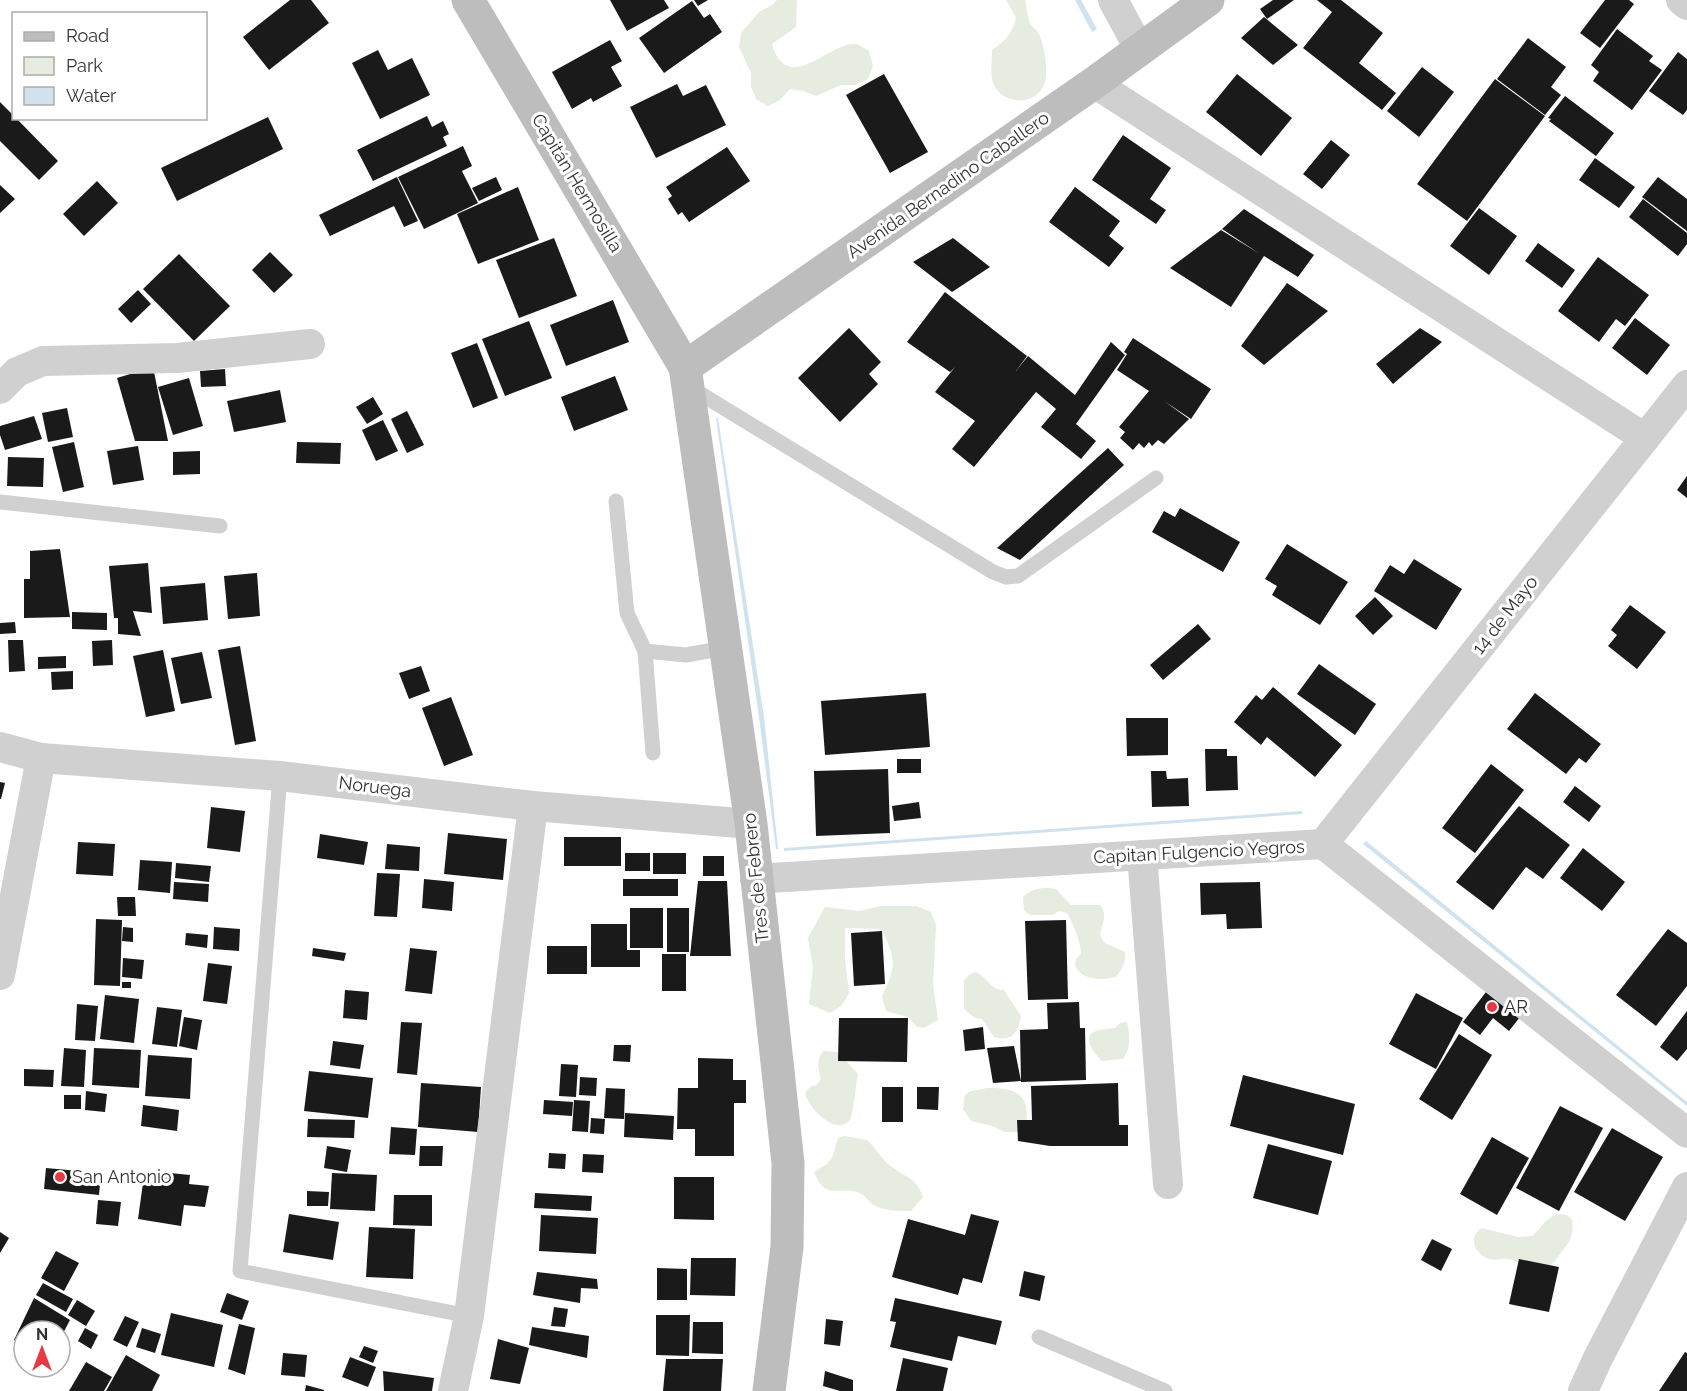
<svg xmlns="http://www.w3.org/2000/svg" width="1687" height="1391" viewBox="0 0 1687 1391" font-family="Raleway,sans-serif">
<rect width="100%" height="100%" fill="#fff"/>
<!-- green -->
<g fill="#e6ecdf">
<path d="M777 0H797L796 27 772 44C785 90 820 54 844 46 848 44 853 44 857 44L869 51 873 66 868 79 855 85H841L816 96 803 91 790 89 780 100 768 106 756 99 751 86V73L739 47 741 33 759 12 772 5Z"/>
<path d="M1006 0H1025C1027 7 1027 17 1030 23 1032 27 1037 30 1039 34 1044 45 1047 63 1046 76 1044 105 1004 109 993 83 990 74 992 60 992 50 1005 41 1012 34 1016 18Z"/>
<path d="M1049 888 1056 889 1071 905H1100C1113 920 1090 933 1107 944 1112 947 1119 949 1125 952 1126 963 1122 969 1116 977 1101 981 1082 980 1075 966L1076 959 1081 954C1081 942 1073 923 1067 913L1059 911 1053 915H1030L1024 910 1023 897C1031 889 1038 888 1049 888Z"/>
<path d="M880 906H916L931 912 936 925 933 984 938 1020 924 1028 917 1027 908 1017 886 1011 882 996C897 966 896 958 881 929L845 928V958L849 993 842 1005 830 1013 809 1004 813 967 808 938 825 907 860 911Z"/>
<path d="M975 972C988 976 989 990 1004 990L1021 1016C1018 1033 1012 1042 994 1037L982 1019 975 1018 964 1009V980L969 975Z"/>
<path d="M1127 1022C1130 1035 1131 1048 1123 1059L1102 1061C1094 1053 1079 1035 1099 1030 1104 1029 1110 1029 1115 1028L1120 1023Z"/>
<path d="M823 1051 838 1052 858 1074C856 1083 853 1116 850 1120 835 1137 808 1107 805 1093L810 1087 817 1085 821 1079C818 1068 816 1060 823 1051Z"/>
<path d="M987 1088C999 1088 1020 1088 1025 1103 1028 1110 1026 1123 1026 1132H1005L992 1126 971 1121 963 1109 965 1095 971 1091Z"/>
<path d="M845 1136 867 1140C874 1146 879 1155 886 1162 900 1176 916 1175 923 1197L911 1211C901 1211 883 1211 874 1205 868 1202 866 1196 860 1193 838 1185 826 1202 814 1172L827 1164 832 1158 838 1138Z"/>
<path d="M1560 1214 1567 1215 1572 1220C1574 1233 1571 1240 1563 1250 1559 1255 1554 1265 1547 1267 1533 1271 1524 1264 1512 1260 1505 1257 1496 1261 1489 1259 1475 1255 1467 1237 1482 1228L1518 1237 1532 1236C1542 1228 1546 1216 1560 1214Z"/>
</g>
<!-- water -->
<g fill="#cfe2ee">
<path d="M1075 0H1081L1097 29 1092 32Z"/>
<path d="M716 418H718L764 717 778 849H776L759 717Z"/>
<path d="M1302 811V814L784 851V848Z"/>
<path d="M1366 841 1687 1102V1106L1363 844Z"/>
</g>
<!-- building -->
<g fill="#1a1a1a">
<path d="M290 0H311L329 23 269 70 243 37Z"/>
<path d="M610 0H664L669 8 627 31Z"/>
<path d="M694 0H708L698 6Z"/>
<path d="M1273 0H1294L1267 19 1260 9Z"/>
<path d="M1317 0H1341L1383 33 1359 63 1396 93 1382 110 1303 48 1332 12Z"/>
<path d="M1605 0H1629L1634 4 1600 48 1580 33Z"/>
<path d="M692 1 704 18 710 14 722 32 664 73 639 38Z"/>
<path d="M1264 17 1298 45 1273 65 1241 38Z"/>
<path d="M1617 29 1653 56 1649 61 1662 70 1632 110 1593 81 1599 72 1591 65Z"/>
<path d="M1528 38 1566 67 1551 87 1561 95 1545 115 1497 79Z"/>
<path d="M610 40 622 61 611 67 622 86 593 102 591 98 572 109 552 72Z"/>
<path d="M378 50 388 70 412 58 430 95 380 119 352 63Z"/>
<path d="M1678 52 1687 59V110L1683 115 1649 91Z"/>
<path d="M1422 67 1454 92 1419 137 1387 111Z"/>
<path d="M884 74 928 152 890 173 846 95Z"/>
<path d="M1237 74 1292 118 1261 156 1206 112Z"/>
<path d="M1495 79 1545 116 1467 221 1417 184Z"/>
<path d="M677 84 683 96 706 85 726 125 656 158 630 107Z"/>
<path d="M1565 96 1614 133 1596 156 1549 121 1551 119 1548 118Z"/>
<path d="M0 102 14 116V118H16L58 161 39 180 0 141Z"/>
<path d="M427 116 432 127 443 121 449 134 443 137 447 146 373 181 357 150Z"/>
<path d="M268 117 283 149 177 201 161 168Z"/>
<path d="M1123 135 1171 168 1150 199 1166 210 1156 224 1092 180Z"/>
<path d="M1331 140 1350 155 1322 189 1303 174Z"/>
<path d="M463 146 472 166 462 171 478 203 424 229 398 177Z"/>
<path d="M727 147 750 181 689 222 682 212 678 215 668 199 672 196 666 187Z"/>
<path d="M1595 158 1635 187 1619 208 1579 180Z"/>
<path d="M397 177 418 221 404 227 394 206 330 236 319 215Z"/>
<path d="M496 177 502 190 479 201 472 188Z"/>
<path d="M1658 177 1687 199V231L1642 197Z"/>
<path d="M97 181 118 203 84 236 63 214Z"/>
<path d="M0 185 15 199 0 213Z"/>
<path d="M518 187 539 240 478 264 457 214Z"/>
<path d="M1075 187 1120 221 1109 236 1124 248 1109 267 1049 222Z"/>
<path d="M1643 199 1687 233V244L1678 256 1629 217Z"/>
<path d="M1479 208 1517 236 1489 275 1450 246Z"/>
<path d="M1244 209 1314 255 1298 277 1264 256 1231 307 1170 268 1221 230 1260 254 1222 229Z"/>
<path d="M554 238 577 296 519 318 496 260Z"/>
<path d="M953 238 990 267 952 292 913 262Z"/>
<path d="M1538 243 1575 270 1562 288 1525 261Z"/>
<path d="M270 252 293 275 274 293 252 270Z"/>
<path d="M179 254 230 306 194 341 143 289Z"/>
<path d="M1598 257 1649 295 1625 326 1616 319 1599 342 1558 311Z"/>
<path d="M1287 283 1328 311 1264 365 1241 346Z"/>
<path d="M138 290 151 304 131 323 118 309Z"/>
<path d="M945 292 1027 356 1016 371 1028 356 1075 395 1111 342 1125 355 1076 424 1096 441 1081 459 1041 427 1056 409 1036 392 974 467 952 449 975 421 935 392 955 367 950 372 907 342Z"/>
<path d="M613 300 629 342 566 366 550 325Z"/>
<path d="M1635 318 1670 345 1647 375 1612 348Z"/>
<path d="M529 321 552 378 505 396 482 339Z"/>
<path d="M849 328 881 362 869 374 878 384 840 422 798 378Z"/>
<path d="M1420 328 1442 342 1393 384 1376 364Z"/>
<path d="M1133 338 1211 389 1191 419 1164 401 1189 419 1164 444 1158 440 1152 446 1149 442 1144 448 1139 443 1133 450 1120 438 1125 432 1119 427 1149 391 1117 370 1127 354 1124 352Z"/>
<path d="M477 343 498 398 473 408 451 353Z"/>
<path d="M153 367 168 441H135L117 378Z"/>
<path d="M225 369 226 386 201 387 200 371Z"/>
<path d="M615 376 628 410 574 431 561 397Z"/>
<path d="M189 378 203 426 173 435 158 387Z"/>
<path d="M280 390 286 422 234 432 227 401Z"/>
<path d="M373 397 383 414 367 424 356 407Z"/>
<path d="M67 408 73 437 48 442 42 413Z"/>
<path d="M407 411 424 445 407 453 391 419Z"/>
<path d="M34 416 42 439 5 450 0 435V426Z"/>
<path d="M383 420 398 451 376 461 362 430Z"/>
<path d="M74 442 84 487 63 492 52 447Z"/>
<path d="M297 442 341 443 340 464 296 463Z"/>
<path d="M138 446 144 480 113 485 107 451Z"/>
<path d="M1108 448 1124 465 1020 560 997 548Z"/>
<path d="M200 451V474L173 475V452Z"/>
<path d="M8 457 44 458 43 487 7 486Z"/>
<path d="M1687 476V498L1677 490Z"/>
<path d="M1180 508 1240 542 1223 572 1152 532 1164 511 1175 517Z"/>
<path d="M1287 544 1348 582 1320 625 1272 595 1277 586 1265 579Z"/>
<path d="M60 549 70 617 24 618V579H30V551Z"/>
<path d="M1414 559 1462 589 1436 630 1374 591 1390 565 1404 574Z"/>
<path d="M148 563 152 613 133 611 141 636 118 634V618H114L109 566Z"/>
<path d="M257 573 260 616 228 619 224 576Z"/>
<path d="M205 583 208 620 163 624 160 587Z"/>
<path d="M1375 597 1393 616 1373 635 1355 616Z"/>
<path d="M1630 605 1666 632 1637 669 1608 646 1617 635 1611 630Z"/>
<path d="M72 612 107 613V630L72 629Z"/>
<path d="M15 622 16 633 0 634V623Z"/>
<path d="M1198 624 1211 639 1163 680 1150 665Z"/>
<path d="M8 640H23L25 671 9 672Z"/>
<path d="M112 640 113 665 93 666 92 641Z"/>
<path d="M240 646 256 741 235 745 218 650Z"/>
<path d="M163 650 175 711 146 717 133 656Z"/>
<path d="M202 652 212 698 181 704 171 658Z"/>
<path d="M66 656V668L38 669V657Z"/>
<path d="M1319 664 1376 704 1355 735 1297 694Z"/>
<path d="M421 666 430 691 409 699 399 673Z"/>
<path d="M73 671V689L52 690 51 672Z"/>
<path d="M1273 687 1342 745 1315 777 1267 737 1261 745 1234 722 1256 695 1262 700Z"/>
<path d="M926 693 930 747 825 755 821 701Z"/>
<path d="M1535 693 1601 744 1586 763 1579 758 1566 774 1507 729Z"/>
<path d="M451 697 473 755 444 766 422 708Z"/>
<path d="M1126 718H1168V755L1127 756Z"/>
<path d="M1205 749H1227V756H1237L1238 790 1206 791Z"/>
<rect x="897" y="759" width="24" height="14"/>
<path d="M1491 764 1524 790 1475 853 1442 828Z"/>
<path d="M888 769 890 833 816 836 814 771Z"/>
<path d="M1151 771H1166L1167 779 1188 778 1189 806 1152 807Z"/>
<path d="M0 782 5 783 1 799H0Z"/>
<path d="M1575 786 1601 806 1589 822 1563 802Z"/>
<path d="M919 802 921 818 894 821 892 806Z"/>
<path d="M1519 806 1570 845 1543 879 1526 867 1493 910 1456 882Z"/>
<path d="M211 807 245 811 240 852 207 848Z"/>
<path d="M448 833 507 839 503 880 444 874Z"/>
<path d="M320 834 368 842 364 865 317 858Z"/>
<rect x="564" y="837" width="57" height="29"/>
<path d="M78 842 115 844 113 876 76 874Z"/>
<path d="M387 844 420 847 419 871 385 869Z"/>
<path d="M1583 848 1625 882 1602 911 1560 878Z"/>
<rect x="625" y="853" width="25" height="18"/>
<rect x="653" y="853" width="33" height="21"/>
<rect x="703" y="856" width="21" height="20"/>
<path d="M140 860 172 862 170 893 138 890Z"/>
<path d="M176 863 211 866 209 882 175 878Z"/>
<path d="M377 873 400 874 397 917 374 916Z"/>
<path d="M424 879 454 882 452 911 422 908Z"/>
<rect x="623" y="879" width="55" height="17"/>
<path d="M698 881H727L731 956H690Z"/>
<path d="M174 882 209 884 208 902 173 899Z"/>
<path d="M1260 882 1262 928 1227 929 1226 914 1201 915 1200 883Z"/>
<path d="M117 897H135L136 916H118Z"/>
<rect x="630" y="908" width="33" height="40"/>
<rect x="667" y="908" width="22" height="44"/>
<path d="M96 919 122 920 120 986 94 985Z"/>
<path d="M1066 920 1068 999 1028 1000 1025 921Z"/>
<path d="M591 924H627V950H640V967H591Z"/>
<path d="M123 927 133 928V942L122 941Z"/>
<path d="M214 927 240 929 239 951 213 949Z"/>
<path d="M1668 929 1687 943V986L1656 1026 1616 995Z"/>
<path d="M882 931 885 984 854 986 851 933Z"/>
<path d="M186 933 208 935 207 948 185 945Z"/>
<rect x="547" y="946" width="40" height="28"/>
<path d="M313 948 346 953 344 961 312 956Z"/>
<path d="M410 948 437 951 432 994 405 991Z"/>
<rect x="662" y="954" width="24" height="37"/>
<path d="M123 958 144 960 142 979 122 977Z"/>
<path d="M208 963 232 966 227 1004 203 1001Z"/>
<rect x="122" y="982" width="9" height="6"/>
<path d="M345 990 369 992 367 1020 343 1018Z"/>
<path d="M1486 992 1520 1017 1509 1031 1493 1018 1480 1035 1463 1022Z"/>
<path d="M1416 993 1463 1018 1436 1069 1389 1044Z"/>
<path d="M105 995 139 999 134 1043 100 1039Z"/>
<path d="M1079 1002 1080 1028H1085L1086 1080 1021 1082 1020 1030 1048 1029 1047 1003Z"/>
<path d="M77 1004 98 1006 95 1041 75 1040Z"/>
<path d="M157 1007 182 1010 177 1047 152 1044Z"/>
<path d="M1687 1011V1049L1677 1061 1660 1047Z"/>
<path d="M184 1017 202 1020 197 1050 179 1046Z"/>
<path d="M839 1018H908L907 1062 838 1061Z"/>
<path d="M401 1022 422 1023 417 1075 397 1073Z"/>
<path d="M983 1027 985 1049 965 1051 963 1030Z"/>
<path d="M1459 1034 1492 1055 1452 1120 1419 1099Z"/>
<path d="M333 1041 364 1045 360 1069 330 1065Z"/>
<path d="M614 1045H631L630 1062 613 1061Z"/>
<path d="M1014 1046 1021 1081 993 1083 987 1048Z"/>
<path d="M64 1048 86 1050 84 1087 61 1086Z"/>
<path d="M94 1048 141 1050 139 1088 92 1085Z"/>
<path d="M148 1055 192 1058 190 1099 145 1096Z"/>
<path d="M698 1058 733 1059V1080H746V1103H734V1156H695V1129H677L678 1088H698Z"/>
<path d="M561 1064 578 1065 576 1097 559 1096Z"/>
<path d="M24 1069 54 1070 53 1087 24 1086Z"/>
<path d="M309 1071 373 1078 368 1118 304 1111Z"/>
<path d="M1243 1075 1355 1104 1343 1155 1230 1126Z"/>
<path d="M580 1077 597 1078 596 1096 579 1095Z"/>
<path d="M421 1083 481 1087 478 1132 418 1127Z"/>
<path d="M1118 1083 1119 1125H1128V1146H1050L1018 1141 1017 1120H1032L1031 1086Z"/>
<rect x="882" y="1087" width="21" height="35"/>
<path d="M917 1087H939L938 1110 917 1109Z"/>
<path d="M606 1088 625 1089 624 1119 604 1118Z"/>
<path d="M86 1091 107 1094 105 1112 85 1110Z"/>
<rect x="64" y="1095" width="17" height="14"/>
<path d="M544 1100 573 1102 572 1116 543 1114Z"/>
<path d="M574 1100 590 1101 588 1132 572 1131Z"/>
<path d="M143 1105 179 1110 177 1131 141 1126Z"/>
<path d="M1560 1106 1603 1128 1559 1211 1516 1188Z"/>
<path d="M625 1113 674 1116 673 1140 624 1137Z"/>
<path d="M591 1118 605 1119 604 1134 590 1133Z"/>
<path d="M308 1119 355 1120 354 1138 307 1137Z"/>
<path d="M391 1127 417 1129 415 1155 389 1154Z"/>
<path d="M1612 1128 1663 1157 1625 1221 1574 1192Z"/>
<path d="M1492 1137 1529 1158 1497 1215 1460 1194Z"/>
<path d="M1268 1144 1332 1161 1318 1215 1253 1198Z"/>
<path d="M327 1146 351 1150 347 1172 324 1168Z"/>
<path d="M420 1146H443L442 1166H419Z"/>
<path d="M549 1153 566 1154 565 1169 548 1168Z"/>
<path d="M583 1154 604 1155 603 1173 582 1172Z"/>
<path d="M46 1168 101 1173 99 1195 44 1189Z"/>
<path d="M160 1172 190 1175 189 1184 209 1186 205 1207 184 1205 181 1226 138 1219 143 1183 158 1184Z"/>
<path d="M332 1173 377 1175 375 1211 330 1209Z"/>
<path d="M674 1177H714V1220L674 1219Z"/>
<path d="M307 1191 329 1192 328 1206H307Z"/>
<path d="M535 1193 592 1196 591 1211 534 1208Z"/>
<path d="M394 1195H432V1226L393 1225Z"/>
<path d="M98 1200 121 1202 118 1226 96 1224Z"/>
<path d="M289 1214 339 1222 333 1260 283 1252Z"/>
<path d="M971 1214 999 1221 982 1283 963 1278 958 1295 892 1277 908 1219 965 1235Z"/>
<path d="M541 1215 598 1218 596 1254 539 1251Z"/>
<path d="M369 1227 415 1229 413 1279 366 1277Z"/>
<path d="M0 1232 9 1238 0 1253Z"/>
<path d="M1432 1239 1452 1249 1441 1271 1421 1260Z"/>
<path d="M56 1251 79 1263 64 1291 41 1278Z"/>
<path d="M691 1258H736L735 1296 690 1295Z"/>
<path d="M1519 1259 1559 1267 1549 1312 1509 1304Z"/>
<path d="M657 1268 687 1269V1300H657Z"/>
<path d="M1024 1271 1045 1276 1040 1301 1019 1296Z"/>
<path d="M537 1272 597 1279 598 1289 581 1288 580 1303 533 1295Z"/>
<path d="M43 1283 73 1299 66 1312 36 1295Z"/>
<path d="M227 1293 249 1301 242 1320 220 1312Z"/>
<path d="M34 1298 70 1320 60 1339V1331H24V1359L17 1356 23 1345 14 1340Z"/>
<path d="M895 1298 1002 1321 996 1345 958 1336 952 1361 890 1347 896 1322 890 1321Z"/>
<path d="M77 1300 95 1311 86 1326 68 1315Z"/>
<path d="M554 1307 568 1309 565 1327 551 1326Z"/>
<path d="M171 1313 223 1325 214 1367 161 1355Z"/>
<path d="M656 1315H690L689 1356 656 1355Z"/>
<path d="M125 1316 139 1322 127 1347 113 1340Z"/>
<path d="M826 1319 843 1321 840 1346 824 1344Z"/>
<path d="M693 1322H723V1354L692 1353Z"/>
<path d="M239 1324 255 1328 245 1375 228 1369Z"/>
<path d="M532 1327 589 1336 587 1358 529 1345Z"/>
<path d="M85 1328 98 1335 91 1349 78 1341Z"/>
<path d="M142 1328 161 1334 155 1353 136 1347Z"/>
<path d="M498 1339 529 1348 520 1384 490 1379Z"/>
<path d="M364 1346 378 1351 373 1363 359 1357Z"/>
<path d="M1685 1352 1687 1353V1391H1659Z"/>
<path d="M283 1353 307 1355 305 1377 281 1375Z"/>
<path d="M126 1355 160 1375 152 1391H106Z"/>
<path d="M350 1357 376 1367 368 1387 342 1377Z"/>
<path d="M903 1358 948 1368 943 1391H896Z"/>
<path d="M666 1359H723L721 1391H663Z"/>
<path d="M86 1362 112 1377 104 1391H69Z"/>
<path d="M383 1371 434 1378 432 1391H384Z"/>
<path d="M825 1371 853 1380V1391H840L823 1386Z"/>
<path d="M306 1385 324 1390V1391H305Z"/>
</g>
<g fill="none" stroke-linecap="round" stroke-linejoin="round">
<!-- lane -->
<g stroke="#d0d0d0" stroke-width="15">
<path d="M691 388 993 572 1006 577 1018 576 1156 478"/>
<path d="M616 501 627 613 645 651 686 655 725 648"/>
<path d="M0 502 220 526"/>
<path d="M645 651 653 753"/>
<path d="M280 776 240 1271 469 1316"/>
<path d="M1039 1337 1165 1391"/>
</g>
<!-- street -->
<g stroke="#d0d0d0" stroke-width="30">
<path d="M1113 0 1140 50"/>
<path d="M1681 0 1687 5"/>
<path d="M1094 83 1645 438"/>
<path d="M0 389 17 372 43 361 177 358 310 344"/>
<path d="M0 747 41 758 280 776 533 806 751 824"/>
<path d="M1323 844 1687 385"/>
<path d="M1142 855 1168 1184"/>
<path d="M755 879 1323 844 1687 1133"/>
<path d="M0 975 41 758"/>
<path d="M453 1391 469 1316 533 806"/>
<path d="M1583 1391 1598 1358 1687 1187"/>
</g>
<!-- secondary -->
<g stroke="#bdbdbd" stroke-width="33">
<path d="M468 0 685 367 751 824 788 1163 787 1247 769 1391"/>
<path d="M685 367 1094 83 1208 0"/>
</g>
</g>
<!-- markers -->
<g fill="#e63946" stroke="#fff" stroke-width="2">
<circle cx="1492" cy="1007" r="6"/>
<circle cx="60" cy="1177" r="6"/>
</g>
<g text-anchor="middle" stroke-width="6" stroke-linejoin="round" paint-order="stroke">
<!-- street labels -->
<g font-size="18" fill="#333" stroke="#fff">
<text transform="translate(577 183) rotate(59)" y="6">Capitán Hermosilla</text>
<text transform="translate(948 185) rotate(-35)" y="6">Avenida Bernadino Caballero</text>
<text transform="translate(1505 615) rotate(-52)" y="6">14 de Mayo</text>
<text transform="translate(375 787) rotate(7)" y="6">Noruega</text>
<text transform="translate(1199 852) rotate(-3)" y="6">Capitan Fulgencio Yegros</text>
<text transform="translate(756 878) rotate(-96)" y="6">Tres de Febrero</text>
</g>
<!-- poi labels -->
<g font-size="18" fill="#333" stroke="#fff" text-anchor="start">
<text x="1504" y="1013">AR</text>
<text x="72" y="1183">San Antonio</text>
</g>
</g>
<!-- legend -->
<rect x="12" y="12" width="195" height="108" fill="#ffffff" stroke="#adadad" stroke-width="1.5"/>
<rect x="24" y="32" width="30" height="9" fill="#bdbdbd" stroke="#adadad" stroke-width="1.5"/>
<text x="66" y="42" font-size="18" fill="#333333">Road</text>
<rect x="24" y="57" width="30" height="18" fill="#e6ecdf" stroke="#adadad" stroke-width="1.5"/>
<text x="66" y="72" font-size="18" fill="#333333">Park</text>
<rect x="24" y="87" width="30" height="18" fill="#cfe2ee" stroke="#adadad" stroke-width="1.5"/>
<text x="66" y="102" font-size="18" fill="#333333">Water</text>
<!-- north arrow -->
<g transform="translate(42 1349)"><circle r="28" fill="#ffffff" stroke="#adadad" stroke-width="1.5"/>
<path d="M0-4.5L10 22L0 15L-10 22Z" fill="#e63946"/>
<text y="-9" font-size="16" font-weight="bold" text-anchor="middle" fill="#333333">N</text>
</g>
</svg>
